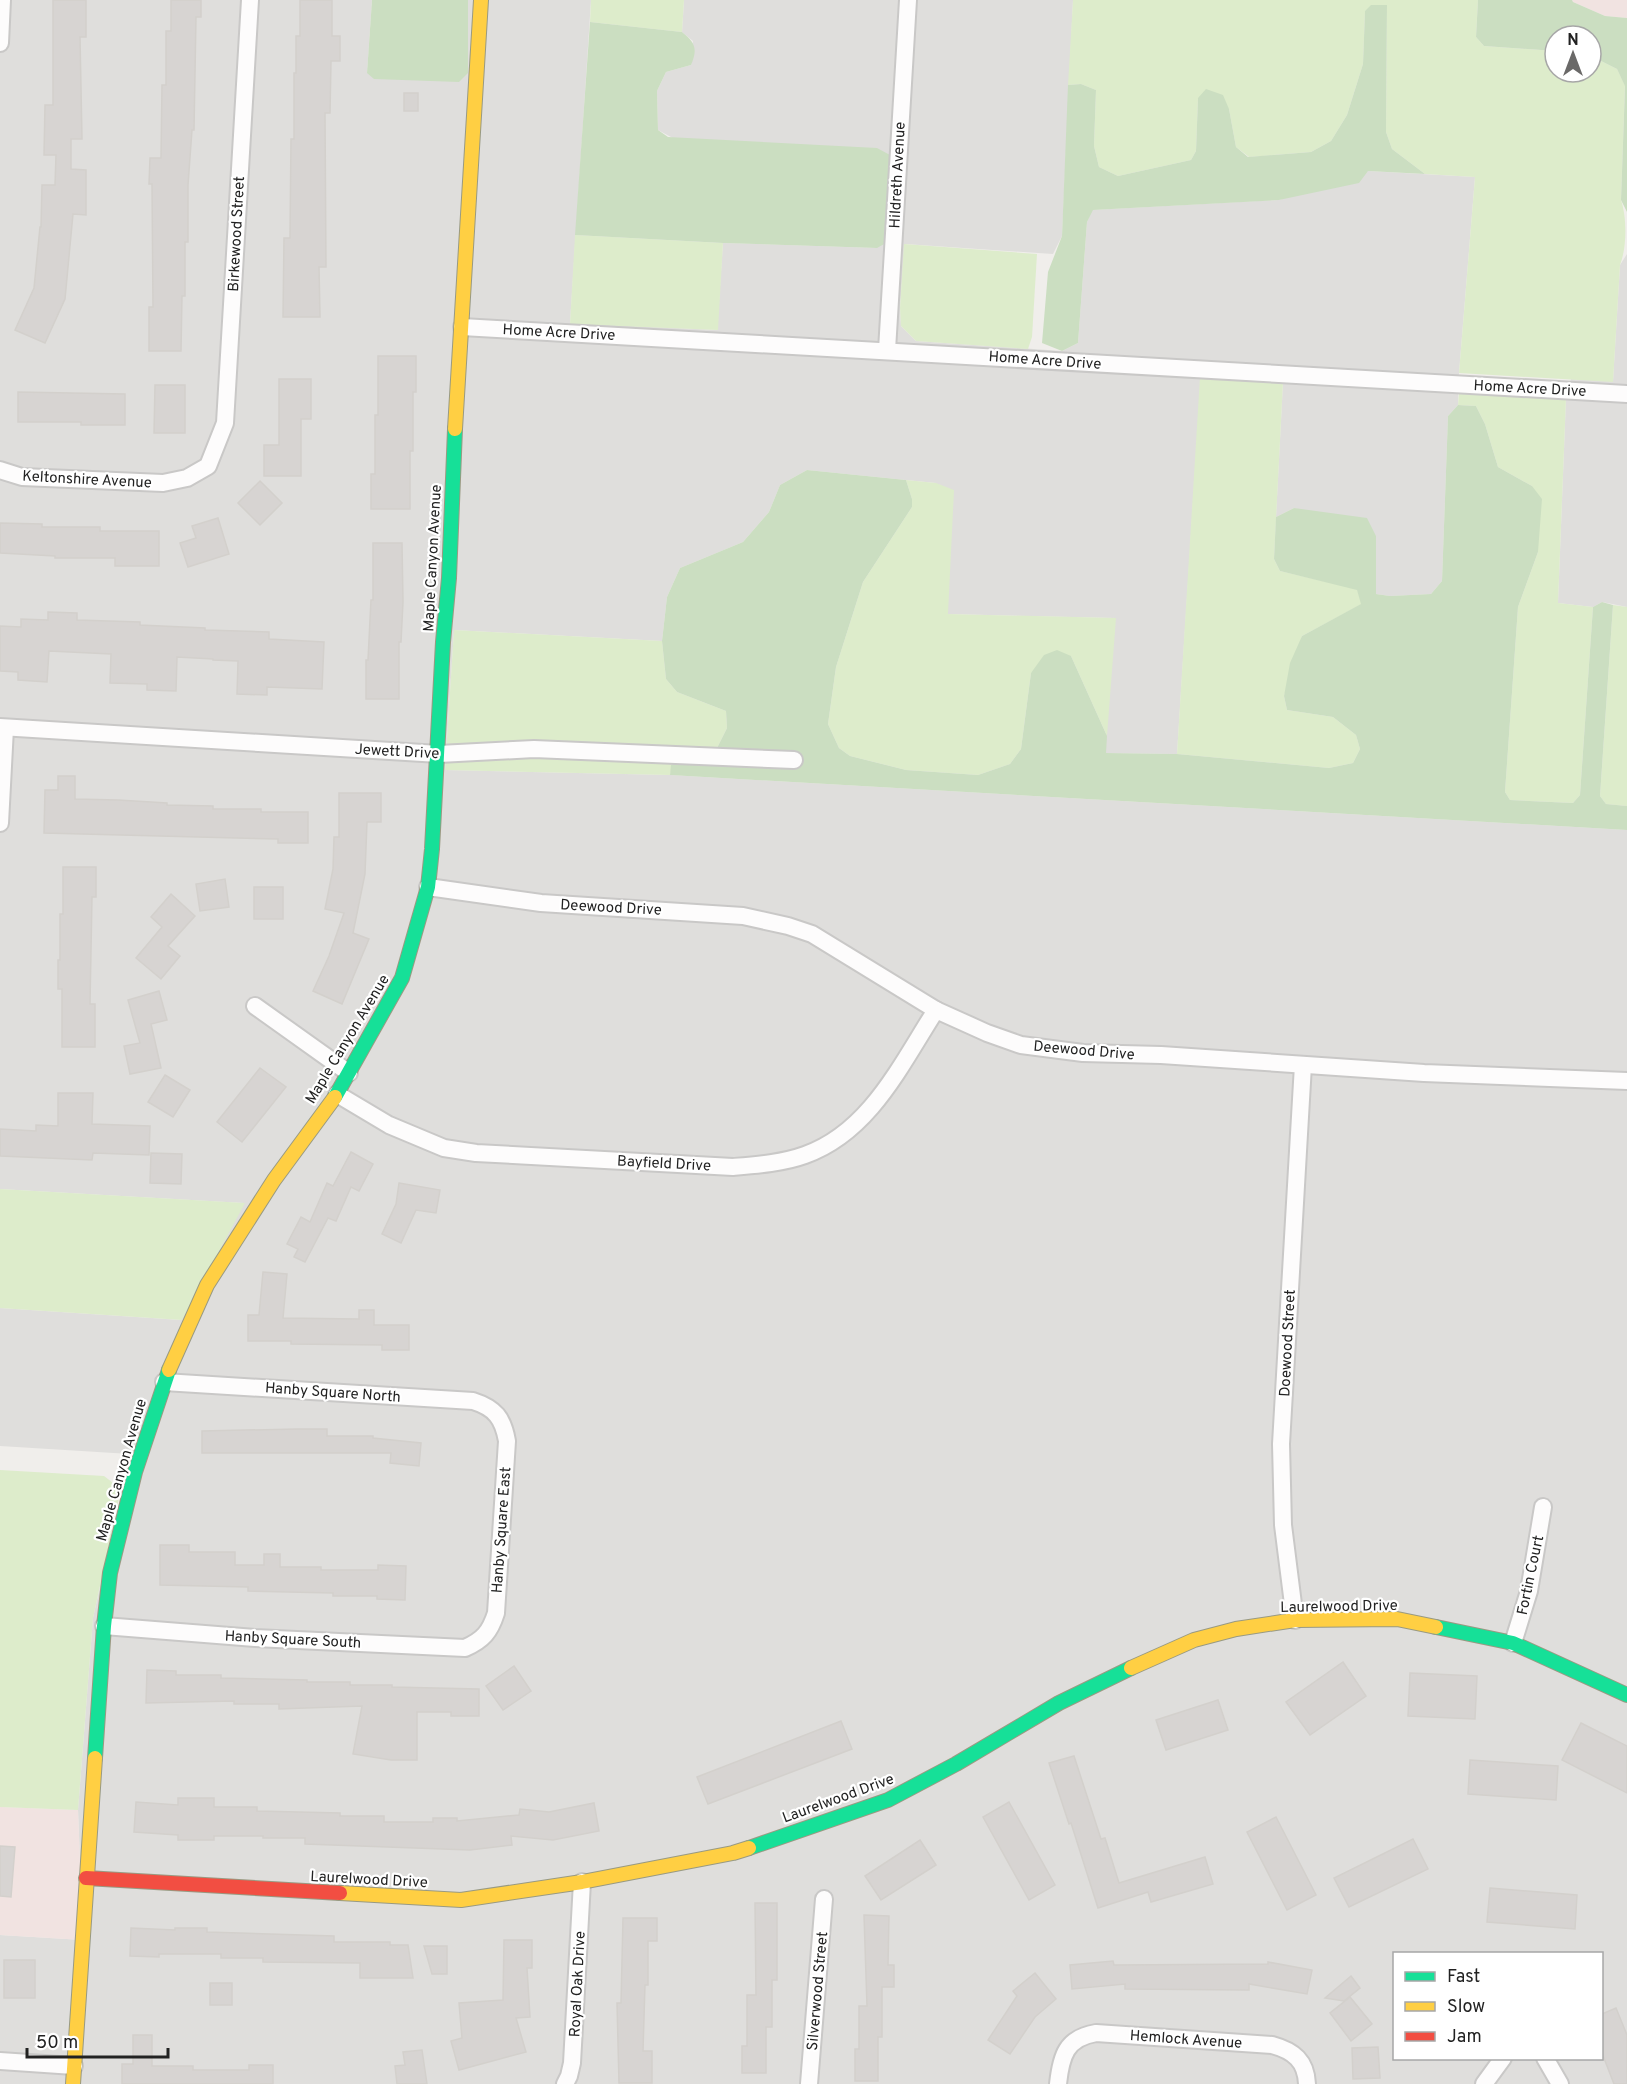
<svg xmlns="http://www.w3.org/2000/svg" width="1627" height="2084" viewBox="0 0 1627 2084" font-family="Overpass,sans-serif">
<rect width="100%" height="100%" fill="#f0eeeb"/>
<!-- residential -->
<g fill="#dfdedc" fill-rule="evenodd">
<path d="M0 0H372L367 73H468V0H591L570 323 717 330 723 243 877 248 658 130 657 91 666 72 691 65 693 41 682 32 684 0H1073L1062 236 1053 254 905 244 900 308 901 326 916 341 1062 351 1078 343 1087 222 1092 210 1279 200 1368 171 1475 177 1459 373 1458 405 1448 416 1442 581 1431 594 1390 596 1376 594V536L1294 508 1276 517 1283 382 1201 377 1177 754 1105 753 1115 618 948 614 936 483 807 470 780 485 769 512 743 542 680 568 667 597 662 641 454 630 445 770 670 775 1627 830V2084H0V1935L83 1940 78 1810 93 1618 130 1454 0 1446V1308L181 1320 244 1203 0 1189ZM1394 1954H1602V2058H1394Z"/>
<path d="M1627 254V607L1602 602 1593 607 1558 603 1566 398 1571 379 1613 381 1620 265Z"/>
</g>
<!-- commercial -->
<g fill="#f1e3e1">
<path d="M1572 0H1627V18L1605 16 1573 2Z"/>
<path d="M0 1807 78 1810 83 1940 0 1935Z"/>
</g>
<!-- grass -->
<g fill="#ddeccb">
<path d="M591 0H684L682 32 590 22Z"/>
<path d="M1073 0H1478L1476 37 1484 46 1555 51V72H1591V56L1617 69 1625 85 1621 200C1627 218 1627 247 1620 265L1613 382 1459 373 1475 177 1425 174 1392 149 1386 132 1387 5 1365 11 1363 64 1347 115 1331 141 1311 152 1249 157 1236 147 1229 109 1198 98 1196 151 1191 160 1118 176 1099 167 1094 146 1096 90 1081 84 1068 85Z"/>
<path d="M575 235 723 243 718 330 570 324Z"/>
<path d="M904 244 1037 254 1032 337 1028 349 916 341 901 326 900 308Z"/>
<path d="M1200 377 1283 382 1274 559 1280 571 1357 589 1362 604 1302 636 1284 696 1287 710 1333 717 1356 735 1360 749 1353 763 1329 768 1177 754Z"/>
<path d="M1459 393 1566 398 1558 603 1593 607 1580 795 1573 803 1510 800 1505 792 1518 607 1538 552 1532 486 1498 467 1485 424 1476 406 1458 405Z"/>
<path d="M906 480 936 483 954 490 948 614 1116 618 1107 736 1071 656 1031 673 1021 749 1010 764 978 775 906 770 850 756 839 748 828 724 836 667 863 582 912 507V499Z"/>
<path d="M1613 605 1627 607V806L1606 804 1600 796Z"/>
<path d="M454 630 662 641 666 679 677 692 726 711 727 728 715 752 672 765 670 775 445 770Z"/>
<path d="M0 1189 245 1203 182 1320 0 1308Z"/>
<path d="M0 1470 104 1476 121 1489 93 1618 78 1810 0 1807Z"/>
</g>
<!-- forest -->
<g fill="#cbdec1">
<path d="M372 0H468V73L459 82 374 79 367 73Z"/>
<path d="M1478 0H1572L1573 2 1605 16 1627 18V212L1621 200 1625 86 1617 69 1591 56V36H1555V51L1484 46 1476 37Z"/>
<path d="M1371 5H1387L1386 132 1392 149 1425 174 1368 171 1359 183 1279 200 1093 210 1087 222 1078 343 1062 351 1042 343 1048 272 1062 236 1068 85 1081 84 1096 90 1094 146 1099 167 1118 176 1191 160 1196 151 1198 98 1206 89 1223 95 1229 109 1236 147 1248 157 1311 152 1331 141 1347 115 1363 64 1365 11Z"/>
<path d="M590 22 682 32C695 42 698 49 691 65L666 72 657 91 658 130 668 137 877 148 890 155 886 243 877 248 723 243 575 235Z"/>
<path d="M1458 405 1476 406 1485 424 1498 467 1532 486 1542 499 1538 552 1518 607 1505 792 1510 800 1573 803 1580 795 1593 607 1602 602 1613 605 1600 796 1606 804 1627 806V830L670 775 671 765 715 752 727 728 726 711 677 692 666 679 662 641 667 597 680 568 743 542 769 512 780 485 807 470 906 480 912 499V507L863 582 836 667 828 724 839 748 850 756 906 770 978 775 1010 764 1021 749 1031 673 1044 655 1057 650 1071 656 1107 736 1106 753 1177 754 1329 768 1353 763 1360 749 1356 735 1333 717 1287 710 1284 696 1290 663 1302 636 1361 604 1357 590 1280 571 1274 559 1276 517 1294 508 1367 518 1376 536V594L1390 596 1431 594 1442 581 1448 416Z"/>
</g>
<!-- building -->
<g fill="#d7d4d2" stroke="#d3d0cc" stroke-width="1.5">
<path d="M53 0H86V37H80L82 139H71V169L86 170V215L73 214 65 299 45 343 15 330 34 288 40 227H41L42 185H55L56 155H44L45 105H53Z"/>
<path d="M171 0H201V17H196L194 130H192L188 185V242H185V296H182L181 351H149V307H153L152 184H149L150 158H161L162 85H166V31H171Z"/>
<path d="M300 0H332V36H340V61H331L330 113H325L326 267H319L320 317H283L284 238H290L291 139H294V73H296V36H300Z"/>
<rect x="404" y="93" width="14" height="18"/>
<path d="M378 356H416V392H413V451H410V509H371V474H375V415H378Z"/>
<path d="M279 379H311V419H301V476H264V445H279Z"/>
<path d="M155 385H185V433H154Z"/>
<path d="M18 392 125 394V425H81V422H18Z"/>
<path d="M260 481 282 503 260 525 238 503Z"/>
<path d="M218 518 229 554 188 567 180 543 196 538 192 526Z"/>
<path d="M0 523 42 524V527H100V531H159V566H115V558H55V556L0 553Z"/>
<path d="M373 543H402L403 602 401 642H399V699H366V660H368L371 600H373Z"/>
<path d="M48 612 77 613V620L140 622V625L205 628V630L269 632V639L324 642 322 689 267 687V695L237 694 238 661 213 660V659L177 657 176 691 147 690V684L110 683 111 654 49 651 47 682 18 680V672L0 671V626L21 627V619L48 620Z"/>
<path d="M58 776H75V799L118 800 167 803V805L213 806V809H261V812H308V843H278V839L44 833 45 790H58Z"/>
<path d="M339 793H381V822H367L365 874 353 933 369 939 342 1004 313 991 329 956 344 913 325 909 333 869 334 837H339Z"/>
<path d="M63 867H96V897H92L90 1004H95V1047H62V989H58V960H60V914H63Z"/>
<path d="M225 879 229 907 200 911 196 884Z"/>
<rect x="254" y="887" width="29" height="32"/>
<path d="M171 894 195 916 168 946 180 956 161 979 136 958 162 927 151 917Z"/>
<path d="M159 991 167 1020 151 1024 161 1068 130 1074 124 1046 140 1043 128 1000Z"/>
<path d="M260 1068 286 1087 242 1142 217 1122Z"/>
<path d="M165 1075 190 1090 173 1117 148 1102Z"/>
<path d="M58 1093H93L92 1124 150 1126 149 1155 93 1153 92 1160 0 1156V1129L36 1131V1125L58 1126Z"/>
<path d="M351 1152 373 1164 359 1191 351 1187 336 1221 328 1218 305 1262 294 1257 298 1249 287 1244 301 1217 310 1222 327 1183 333 1186Z"/>
<path d="M151 1153 182 1154 181 1184 150 1183Z"/>
<path d="M399 1183 440 1190 436 1213 416 1210 401 1243 382 1234 396 1204Z"/>
<path d="M263 1272 287 1274 283 1318 359 1319V1310H374V1325H409V1350H382V1345L291 1344V1341H248V1315H259Z"/>
<path d="M297 1429H327V1436H373V1438L421 1443 419 1466 390 1463 391 1453H202V1431Z"/>
<path d="M160 1545H189V1552H235V1565H264V1554H280V1567H321V1570H378V1565L406 1566 405 1600 377 1599V1596H333V1593L248 1591V1587L160 1585Z"/>
<path d="M1343 1662 1366 1696 1310 1735 1286 1702Z"/>
<path d="M514 1666 531 1691 503 1710 486 1686Z"/>
<path d="M147 1670 176 1671V1675H221V1678L307 1680V1682H350V1685H392V1687L479 1689V1716H451V1712H417V1760H391L353 1754 362 1706 279 1709V1704H234V1701L146 1703Z"/>
<path d="M1410 1673 1477 1676 1475 1719 1408 1716Z"/>
<path d="M1218 1700 1228 1730 1166 1750 1156 1720Z"/>
<path d="M841 1721 852 1749 708 1804 697 1777Z"/>
<path d="M1581 1723 1627 1746V1793L1562 1760Z"/>
<path d="M1074 1756 1101 1839 1105 1838 1119 1883 1205 1857 1213 1884 1151 1902 1148 1892 1098 1908 1071 1823 1069 1824 1049 1763Z"/>
<path d="M1470 1760 1558 1766 1556 1800 1468 1794Z"/>
<path d="M178 1798H214V1807H257V1811L340 1813V1816H384V1822H433V1818H457V1821L519 1815 520 1809 549 1812 594 1803 599 1831 553 1840 511 1836 512 1845 470 1850 305 1844V1838H263V1836H214V1840H178V1835L134 1832 136 1802 178 1805Z"/>
<path d="M1009 1802 1055 1885 1029 1900 983 1817Z"/>
<path d="M1276 1817 1316 1895 1287 1910 1247 1832Z"/>
<path d="M1413 1839 1428 1869 1349 1907 1334 1878Z"/>
<path d="M920 1840 936 1865 881 1900 865 1876Z"/>
<path d="M0 1846 15 1847 11 1897 0 1896Z"/>
<path d="M1490 1888 1577 1895 1575 1929 1487 1922Z"/>
<path d="M755 1903H777V1980H772V2027H766V2073H742V2046H747V1995H756Z"/>
<path d="M864 1915 889 1916 888 1965H894V1987H882V2037H878V2081H855V2049H859V2006H867Z"/>
<path d="M623 1918H657V1941H648V1985H645L643 2051H652V2083H619L617 2003H621Z"/>
<path d="M131 1928 175 1930V1928H207V1932L334 1936V1942H390V1945H408L413 1978H360V1963L263 1962V1958H221V1954H159V1957L130 1956Z"/>
<path d="M504 1940H532V1968H527L530 2017 516 2018 526 2052 459 2070 451 2041 462 2038 459 2003 503 2000Z"/>
<path d="M424 1946H447V1974H432Z"/>
<rect x="4" y="1960" width="31" height="38"/>
<path d="M1113 1961 1114 1965 1268 1964V1962L1312 1970 1307 1994 1249 1984V1990L1125 1989V1984L1072 1989 1070 1965Z"/>
<path d="M1035 1973 1056 1999 1035 2017 1010 2054 988 2040 1017 1996 1013 1991Z"/>
<path d="M1351 1976 1360 1988 1344 2001 1325 1998Z"/>
<rect x="210" y="1983" width="22" height="22"/>
<path d="M1350 1997 1372 2024 1351 2041 1330 2013Z"/>
<path d="M1616 2008 1627 2035V2084H1614L1602 2053V2014Z"/>
<path d="M133 2035H152V2066H193V2070H249V2065H273V2084H122V2064H133Z"/>
<path d="M1378 2047 1380 2078 1353 2079 1352 2048Z"/>
<path d="M422 2050 427 2084H397L395 2066 405 2065 403 2052Z"/>
</g>
<g fill="none" stroke-linecap="round" stroke-linejoin="round">
<!-- street casing -->
<g stroke="#c9c8c7" stroke-width="20">
<g id="street">
<path d="M0 43 2 0"/>
<path d="M462 327 1627 394"/>
<path d="M887 350 908 0"/>
<path d="M0 470 22 477 163 483 187 478 208 466 225 423 250 0"/>
<path d="M0 727 439 754 534 749 794 760"/>
<path d="M0 823 5 728"/>
<path d="M428 887 541 903 743 916 788 926 812 934 936 1010 987 1033 1021 1045 1083 1053 1161 1055 1424 1073 1627 1081"/>
<path d="M255 1006 349 1073"/>
<path d="M337 1094 389 1125 444 1148 476 1153 733 1167C757 1165 783 1163 805 1155 870 1132 901 1064 936 1010"/>
<path d="M1295 1620 1283 1525 1281 1444 1303 1065"/>
<path d="M104 1626 255 1638 465 1648C483 1640 490 1632 496 1613L507 1441C503 1418 495 1408 473 1401L164 1382"/>
<path d="M1513 1643 1529 1591 1543 1507"/>
<path d="M1545 2058 1560 2084"/>
<path d="M0 2061 74 2066"/>
<path d="M565 2084 569 2076 572 2063 582 1882"/>
<path d="M809 2084 824 1899"/>
<path d="M1058 2084C1061 2056 1066 2038 1096 2033L1272 2045C1294 2051 1306 2061 1307 2084"/>
<path d="M1484 2084 1503 2058"/>
</g>
</g>
<!-- fast casing -->
<g stroke="#999a82" stroke-width="16">
<g id="fast">
<path d="M335 1097 402 978 428 887 432 849 443 642 449 578 455 429"/>
<path d="M1436 1627 1513 1643 1627 1695"/>
<path d="M95 1758 104 1626 110 1573 135 1472 169 1370"/>
<path d="M749 1848 888 1800 956 1764 1059 1703 1131 1668"/>
</g>
</g>
<!-- slow casing -->
<g stroke="#999a82" stroke-width="16">
<g id="slow">
<path d="M455 429 481 0"/>
<path d="M169 1370 207 1285 274 1180 335 1097"/>
<path d="M1131 1668 1194 1640 1236 1629 1295 1620 1397 1619 1436 1627"/>
<path d="M340 1893 461 1900 582 1882 733 1853 749 1848"/>
<path d="M73 2084 95 1758"/>
</g>
</g>
<!-- jam casing -->
<g stroke="#999a82" stroke-width="16">
<path id="jam" d="M86 1878 340 1893"/>
</g>
<!-- street -->
<use href="#street" stroke="#fdfcfc" stroke-width="16"/>
<!-- fast -->
<use href="#fast" stroke="#16e098" stroke-width="14"/>
<!-- slow -->
<use href="#slow" stroke="#ffcf43" stroke-width="14"/>
<!-- jam -->
<use href="#jam" stroke="#f24e42" stroke-width="14"/>
</g>
<g text-anchor="middle" stroke-width="4.5" stroke-linejoin="round" paint-order="stroke">
<!-- street labels -->
<g font-size="15" fill="#222" stroke="#fff">
<text transform="translate(897 175) rotate(-87)" y="5">Hildreth Avenue</text>
<text transform="translate(236 234) rotate(-87)" y="5">Birkewood Street</text>
<text transform="translate(559 332) rotate(3)" y="5">Home Acre Drive</text>
<text transform="translate(1045 360) rotate(4)" y="5">Home Acre Drive</text>
<text transform="translate(1530 388) rotate(3)" y="5">Home Acre Drive</text>
<text transform="translate(87 479) rotate(3)" y="5">Keltonshire Avenue</text>
<text transform="translate(432 558) rotate(-87)" y="5">Maple Canyon Avenue</text>
<text transform="translate(397 751) rotate(3)" y="5">Jewett Drive</text>
<text transform="translate(611 907) rotate(3)" y="5">Deewood Drive</text>
<text transform="translate(347 1039) rotate(-59)" y="5">Maple Canyon Avenue</text>
<text transform="translate(1084 1050) rotate(5)" y="5">Deewood Drive</text>
<text transform="translate(664 1163) rotate(3)" y="5">Bayfield Drive</text>
<text transform="translate(1287 1343) rotate(-87)" y="5">Doewood Street</text>
<text transform="translate(333 1392) rotate(4)" y="5">Hanby Square North</text>
<text transform="translate(121 1470) rotate(-74)" y="5">Maple Canyon Avenue</text>
<text transform="translate(501 1530) rotate(-86)" y="5">Hanby Square East</text>
<text transform="translate(1530 1575) rotate(-78)" y="5">Fortin Court</text>
<text transform="translate(1339 1606) rotate(-1)" y="5">Laurelwood Drive</text>
<text transform="translate(293 1639) rotate(3)" y="5">Hanby Square South</text>
<text transform="translate(838 1798) rotate(-20)" y="5">Laurelwood Drive</text>
<text transform="translate(369 1879) rotate(3)" y="5">Laurelwood Drive</text>
<text transform="translate(577 1984) rotate(-87)" y="5">Royal Oak Drive</text>
<text transform="translate(817 1991) rotate(-85)" y="5">Silverwood Street</text>
<text transform="translate(1186 2039) rotate(4)" y="5">Hemlock Avenue</text>
</g>
</g>
<!-- legend -->
<rect x="1393" y="1952" width="210" height="108" fill="#ffffff" stroke="#a7a7a7" stroke-width="1.5"/>
<rect x="1405" y="1972" width="30" height="9" fill="#16e098" stroke="#a7a7a7" stroke-width="1.5"/>
<text x="1447" y="1982" font-size="18" fill="#222222">Fast</text>
<rect x="1405" y="2002" width="30" height="9" fill="#ffcf43" stroke="#a7a7a7" stroke-width="1.5"/>
<text x="1447" y="2012" font-size="18" fill="#222222">Slow</text>
<rect x="1405" y="2032" width="30" height="9" fill="#f24e42" stroke="#a7a7a7" stroke-width="1.5"/>
<text x="1447" y="2042" font-size="18" fill="#222222">Jam</text>
<!-- north arrow -->
<g transform="translate(1573 54)"><circle r="28" fill="#ffffff" stroke="#a7a7a7" stroke-width="1.5"/>
<path d="M0-4.5L10 22L0 15L-10 22Z" fill="#6a6968"/>
<text y="-9" font-size="16" font-weight="bold" text-anchor="middle" fill="#222222">N</text>
</g>
<!-- scale -->
<path d="M27 2048v9h141v-9" fill="none" stroke="#222222" stroke-width="3"/>
<text x="36" y="2048" font-size="18" fill="#222222" stroke="#ffffff" stroke-width="4.5" paint-order="stroke">50 m</text>
</svg>
